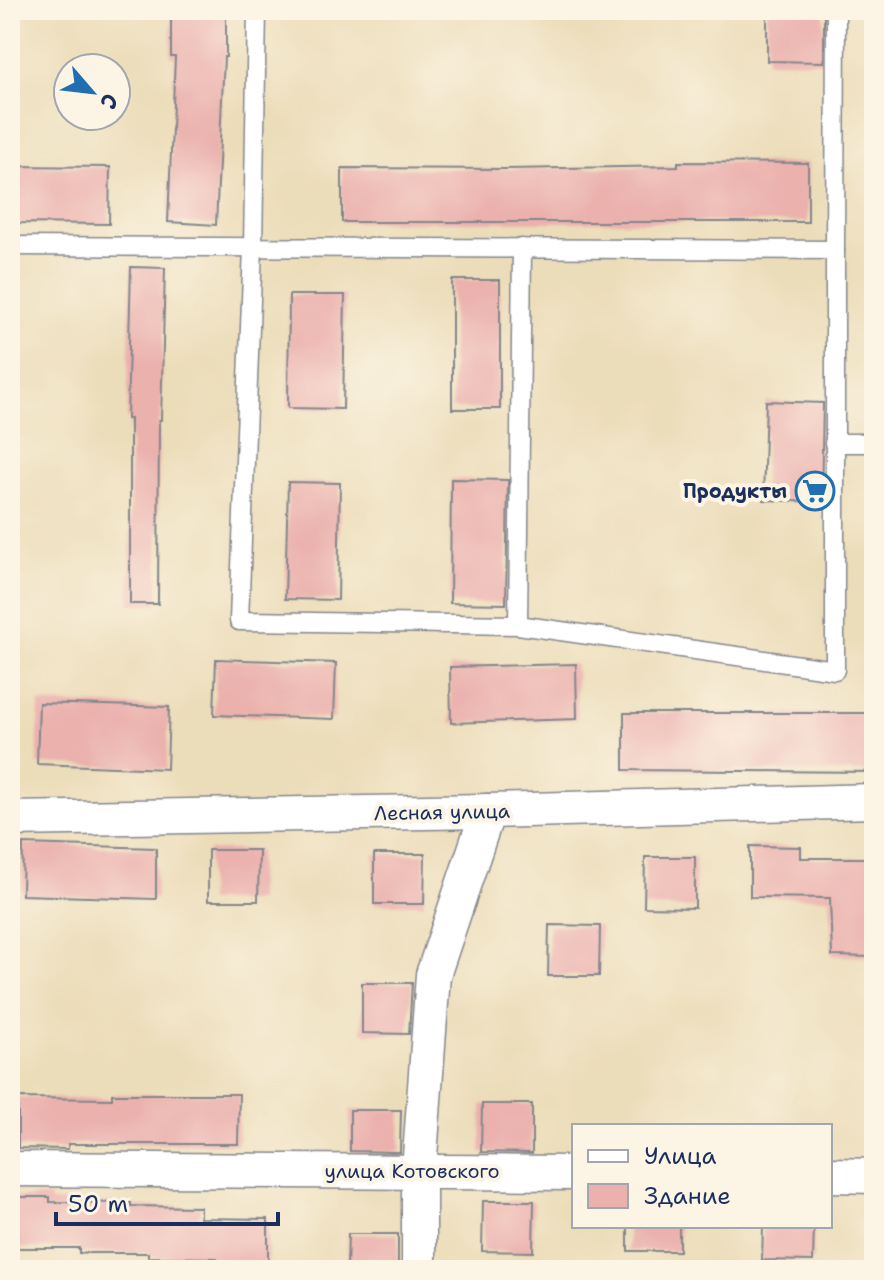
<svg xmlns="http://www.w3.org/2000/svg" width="884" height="1280" viewBox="0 0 884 1280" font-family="'Shantell Sans',sans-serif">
<rect width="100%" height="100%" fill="#fcf5e5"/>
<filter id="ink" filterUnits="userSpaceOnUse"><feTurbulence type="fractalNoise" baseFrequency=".0125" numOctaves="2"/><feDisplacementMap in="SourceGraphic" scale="16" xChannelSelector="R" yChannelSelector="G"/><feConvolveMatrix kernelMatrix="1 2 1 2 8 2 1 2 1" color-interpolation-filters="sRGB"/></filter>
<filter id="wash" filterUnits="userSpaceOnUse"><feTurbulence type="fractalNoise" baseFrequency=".006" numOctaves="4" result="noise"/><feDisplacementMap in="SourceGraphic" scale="32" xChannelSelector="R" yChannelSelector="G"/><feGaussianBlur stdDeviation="1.8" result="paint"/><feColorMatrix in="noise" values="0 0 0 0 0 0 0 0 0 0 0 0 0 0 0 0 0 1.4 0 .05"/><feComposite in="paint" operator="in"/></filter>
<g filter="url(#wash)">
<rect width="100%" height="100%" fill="#ecddba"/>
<g id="blocks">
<!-- building -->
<g fill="#ebb1ad">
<path d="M171 10H226V57H224L216 225 168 222 175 57H171Z"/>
<path d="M767 10H824V62L767 61Z"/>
<path d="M678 162 808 163V222H342V168L507 169 678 166Z"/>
<path d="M10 166 110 167 109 224 10 223Z"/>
<path d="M131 267 165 268 161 420H159L158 604H130V419H127Z"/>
<rect x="452" y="280" width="48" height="129"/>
<path d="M289 295H345L343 409 288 408Z"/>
<path d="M766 401 823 403 821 502 763 500Z"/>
<path d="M451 479 508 480 506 604 450 603Z"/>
<path d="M288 482 340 483 338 600 285 599Z"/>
<path d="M216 659 336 663 334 719 214 715Z"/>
<path d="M576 664 577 719 451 723 450 667Z"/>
<path d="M39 703 169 707 167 769 37 764Z"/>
<path d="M624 713H874V772L624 770Z"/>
<path d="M23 844 156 848V899L22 895Z"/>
<path d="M750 846 801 847V858H874V957L832 956 830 898 750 897Z"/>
<path d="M208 850H259L258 901H208Z"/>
<path d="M374 854H425L424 904H374Z"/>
<path d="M645 857H695V908L644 907Z"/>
<path d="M549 925 600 926 599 976H548Z"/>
<path d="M362 983H412L409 1034 362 1033Z"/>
<path d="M112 1094H239L238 1144H68V1149L18 1148V1098L112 1099Z"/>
<path d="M482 1104H532V1153L481 1152Z"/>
<path d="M350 1110H401L400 1152 350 1151Z"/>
<path d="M10 1197H50V1202L131 1203V1206L200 1207V1218L268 1219V1269H217V1258L148 1257V1253H79V1248H10Z"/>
<path d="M483 1201H534L533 1252 482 1251Z"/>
<rect x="628" y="1226" width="51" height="25"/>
<path d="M763 1226H814L813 1261 762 1260Z"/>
<path d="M348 1234H398V1270H347Z"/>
</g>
</g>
</g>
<g filter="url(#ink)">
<use href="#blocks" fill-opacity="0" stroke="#84868c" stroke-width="2"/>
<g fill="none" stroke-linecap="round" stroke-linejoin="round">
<!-- lane casing -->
<g stroke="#84868c" stroke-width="21">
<g id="lane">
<path d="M257 10 253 247 239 621 518 625"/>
<path d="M10 246 835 250 836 10"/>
<path d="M522 248 518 625 835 670V250"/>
<path d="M834 443H874"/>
</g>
</g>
<!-- street casing -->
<g stroke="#84868c" stroke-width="37">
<g id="street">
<path d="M10 819 488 811 874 801"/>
<path d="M10 1169 574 1173"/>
<path d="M830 1175 874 1176"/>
<path d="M419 1270V1171L433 975 488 811"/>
</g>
</g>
<!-- lane -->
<use href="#lane" stroke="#fff" stroke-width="18"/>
<!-- street -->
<use href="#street" stroke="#fff" stroke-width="34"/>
</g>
</g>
<!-- icons -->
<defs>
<g id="supermarket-ring" transform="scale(2)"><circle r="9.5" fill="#fcf5e5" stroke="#1f6fb2" stroke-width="1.5"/><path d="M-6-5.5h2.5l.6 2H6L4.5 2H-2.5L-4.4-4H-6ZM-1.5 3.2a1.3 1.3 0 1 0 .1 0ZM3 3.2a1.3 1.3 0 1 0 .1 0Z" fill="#1f6fb2"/></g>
</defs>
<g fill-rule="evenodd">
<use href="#supermarket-ring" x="815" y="491"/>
</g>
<g text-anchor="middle" stroke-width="8" stroke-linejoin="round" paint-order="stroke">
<!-- poi labels -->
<g font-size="20" font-weight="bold" fill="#1b2f5e" stroke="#fcf5e5" text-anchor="end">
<text x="787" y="498">Продукты</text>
</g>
<!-- street labels -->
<g font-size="20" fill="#1b2f5e" stroke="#fcf5e5">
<text transform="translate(442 812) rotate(-1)" y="7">Лесная улица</text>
<text x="412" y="1178">улица Котовского</text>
</g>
</g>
<!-- margin -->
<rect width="884" height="1280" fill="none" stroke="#fcf5e5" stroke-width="40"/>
<!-- legend -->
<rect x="572" y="1124" width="260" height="104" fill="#fcf5e5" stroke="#a2a6af" stroke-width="2"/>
<rect x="588" y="1150" width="40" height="12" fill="#ffffff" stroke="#a2a6af" stroke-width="2"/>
<text x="644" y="1164" font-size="24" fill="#1b2f5e">Улица</text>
<rect x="588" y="1184" width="40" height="24" fill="#ebb1ad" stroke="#a2a6af" stroke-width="2"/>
<text x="644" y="1204" font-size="24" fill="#1b2f5e">Здание</text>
<!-- north arrow -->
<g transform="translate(92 92) rotate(118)"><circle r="38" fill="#fcf5e5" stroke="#a2a6af" stroke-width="2"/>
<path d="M0-6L14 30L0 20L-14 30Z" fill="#1f6fb2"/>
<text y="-12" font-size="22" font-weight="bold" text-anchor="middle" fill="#1b2f5e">С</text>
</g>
<!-- scale -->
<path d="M56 1212v12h222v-12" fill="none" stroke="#1b2f5e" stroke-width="4"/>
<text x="68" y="1212" font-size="24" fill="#1b2f5e" stroke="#fcf5e5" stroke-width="6" paint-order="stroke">50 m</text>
</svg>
